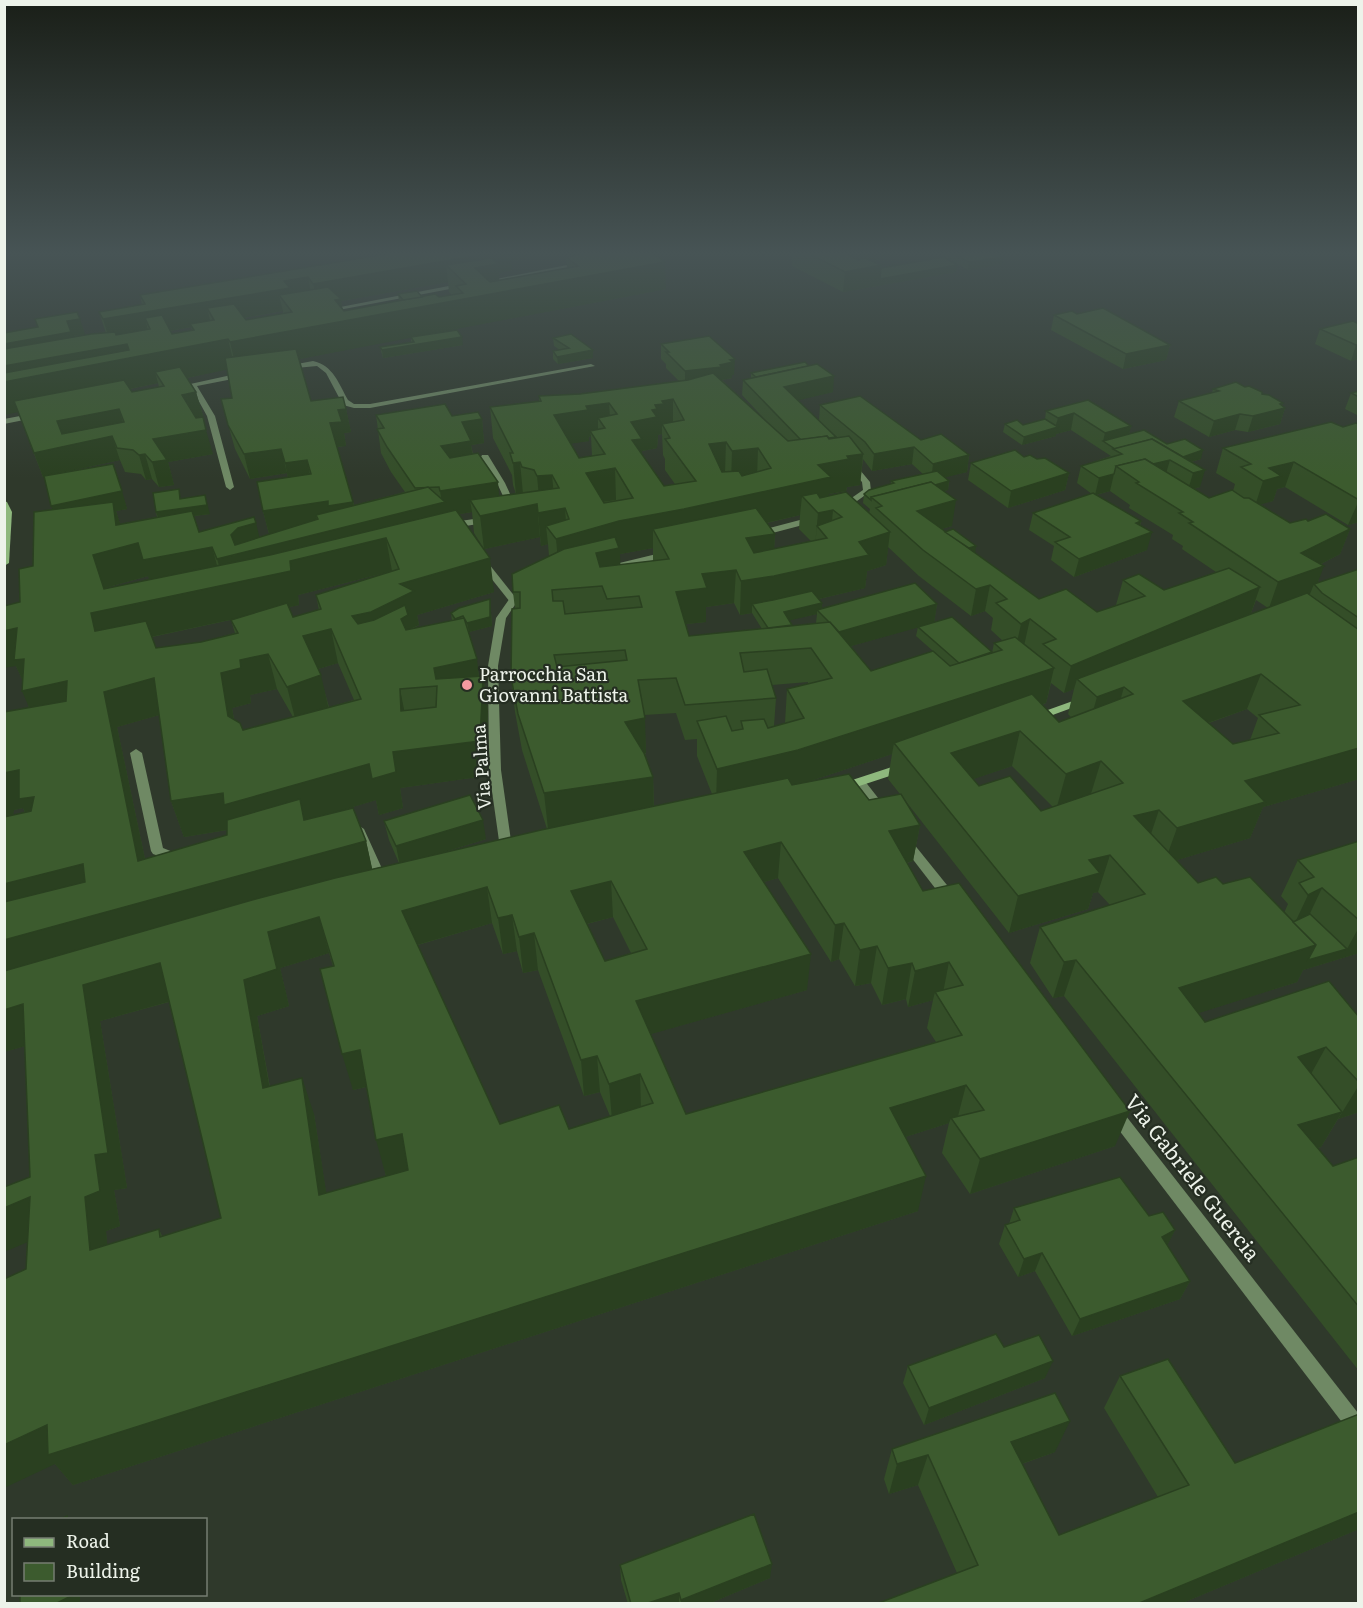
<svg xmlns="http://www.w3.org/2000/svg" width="1363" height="1608" viewBox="0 0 1363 1608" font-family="Literata,serif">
<rect width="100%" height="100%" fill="#2f392b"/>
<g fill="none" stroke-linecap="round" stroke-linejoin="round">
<!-- lane -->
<g fill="#6f8964" fill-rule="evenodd">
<path d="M313 361C333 365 339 384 348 400L354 404H370L591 364 595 366 370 408H354L343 405 326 373 317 366 285 369 281 367Z"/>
<path d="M245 372H248V376L197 386 215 416 234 487 230 490 226 487 207 416 191 387 176 390 172 388Z"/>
<path d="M36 413H39V417L4 424V419Z"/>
<path d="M482 455H488L505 483 517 509 516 511H510L509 509 497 483 481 457Z"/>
<path d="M488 517 491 518V522L459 527 461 529 456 532 453 531 448 525 453 522Z"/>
<path d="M482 558 485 559 516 598V602H510L479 563V559Z"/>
<path d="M136 749 142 753 163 848 183 856 185 859 183 862 179 863 153 854 151 851 130 753Z"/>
<path d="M358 825 364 829 389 884 388 887H378L377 884 352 829Z"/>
</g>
<!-- street -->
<g fill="#6f8964" fill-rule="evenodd">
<path d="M582 262 584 263V265L484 284 481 282Z"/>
<path d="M464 283 467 285 466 286 328 312 325 310Z"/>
<path d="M849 464H855L870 482 871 491 843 511 839 508 840 506 863 490 862 482 849 468Z"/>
<path d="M815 516 820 519 818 521 757 537 752 534 754 532Z"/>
<path d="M669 551 672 552V556L610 571 605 568 607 566Z"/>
<path d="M528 590 531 591V595L517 602 506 618 498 666 501 770 513 855 507 859 501 855 489 770 488 666 496 618 510 598Z"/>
<path d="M860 779 864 780 886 808 888 811 886 814H878L856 786 854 783Z"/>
<path d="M905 837 909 838 955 895 956 898 955 901H945L901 844 899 841 901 838Z"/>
<path d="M1114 1106 1119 1107 1358 1413V1436L1351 1434 1109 1117 1106 1112 1109 1107Z"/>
</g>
<!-- secondary -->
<g fill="#8eb87d" fill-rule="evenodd">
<path d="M4 501 7 502 12 512 9 563 4 566Z"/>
<path d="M1084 697 1088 698 1089 700 1088 702 1039 720 1035 721 1029 718 1031 716Z"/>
<path d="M904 763 908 764 910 767 908 770 841 792 835 788 837 785Z"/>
</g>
</g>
<!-- wall -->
<g fill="#344e28" fill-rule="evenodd">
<path d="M398 252H530L531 257 511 261 512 270 499 273V280L567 268 566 257 577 255V252H651L666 289 423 335 463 345 383 358 380 347 411 342V337L299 359 311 401 346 409 351 432 344 433 346 446 337 447 354 505 405 492 391 472 381 453 376 415 452 416 482 419 484 443 471 445 473 454 499 496 516 494 513 485 512 475 493 438 490 407 539 401V396L580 394 679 381 666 368V364L661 359V344L734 375H732V378L722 380 772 427 742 395 743 380 751 378V373L833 392 797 400 819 421 820 405 921 440 969 455 967 472 944 477 949 481 948 490 943 491 952 526 941 529 1039 599 1097 612 1116 605 1123 580 1164 590 1216 572 1182 549 1183 546 1172 539 1173 535 1129 508 1130 505 1110 491 1096 495 1141 521 1140 526 1147 550 1074 577 1051 560 1054 546 1029 530 1033 513 1092 494 1077 483 1081 466 1111 456 1071 430 1056 434V436L1022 445 1003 432 1005 424 1023 425 1045 419 1046 411 1088 400 1131 426 1129 434 1167 444 1201 459 1191 462 1200 487 1193 489 1209 498 1233 491 1235 484 1216 473 1223 448 1359 425V522L1348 525 1285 487 1277 489 1273 501 1260 504 1290 523 1308 521 1350 529 1340 554 1321 564 1318 583 1359 569V779L1263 807 1250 838 1177 860 1198 883 1223 884 1284 913 1288 904 1281 896 1298 860 1359 841V953L1303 970 1297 982 1198 1013 1205 1022 1359 1017V1112L1338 1119 1321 1147 1318 1148 1333 1166 1359 1157V1371L1064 996 1053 998 1030 963 1040 927 1110 905 1098 892 1093 893 1088 909 1009 933 904 799 920 825 913 861 907 863 923 891 1115 1146 970 1194 942 1153 949 1123 905 1137 918 1211 73 1485 55 1464 26 1269 30 1177 25 1046 4 1052V817L25 813 23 808 14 810 13 815 29 708 23 681 16 666 20 602 53 510 44 477H43L18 412 4 333 85 334 73 336V337L106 333 99 312 142 305 140 295ZM448 282 449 292 452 295 439 297 398 294 399 301 344 311 342 309 341 301ZM283 311V314L246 320 244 318ZM191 327 192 331 172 334 170 331ZM227 369 232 398 221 399 235 449 250 479 287 473 288 477 263 511 269 534 259 537 199 532 194 516 210 514 181 499 156 512 157 517 120 524 116 511 127 509 113 464 65 472 120 460 125 472 141 474 146 480 152 479 159 487 174 485 168 462 213 454 195 417 203 416 196 392 187 378ZM158 383 159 387 132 392 130 389ZM822 424 838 438H836ZM662 434 663 455 665 459V470L675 484 664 486 642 455V451L657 448 658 435ZM591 436 592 456 579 458 571 443 589 441V437ZM863 459 872 471 912 464 923 474 891 481V484L864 494 863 503 870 509 869 513 829 495V494L846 491 847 487 860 485ZM472 512 474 533 484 549 540 537 541 546 548 544 549 556 513 592 515 609 511 677 515 712 522 750 547 829 435 855 486 839 384 821 389 840 399 863 372 869 366 841 332 813 376 800 379 815 403 808 400 788 485 776 488 711 483 676H479L469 632 492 626 490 599 451 613 452 621 412 629 419 625 417 615 494 592 459 514ZM800 515 799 529 811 541 774 549 775 534 767 523ZM888 547 919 576 971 616 985 611 993 618 991 630 1003 641 994 643 992 653 934 622 937 604 822 609 819 599 865 588 867 571 886 565ZM653 548V561L620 565V554ZM392 571V572L316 595 319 610 293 617 289 607 299 605 298 595ZM148 576 150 580 106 589 105 588ZM1256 600 1268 608 1234 621 1251 613ZM734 603 740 615 752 613 762 629 689 636 686 624 706 622V607ZM817 614 816 623 792 626 789 620ZM235 619 231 620 235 633 201 642 156 648 152 637ZM918 627 916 636 933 651 871 671 851 646ZM338 663 354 700 329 707 318 669ZM808 682V684L787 689 785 723 774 726 776 698 772 685ZM1051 683 1064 693 1074 689 1068 714 1071 717 1059 722 1042 705 1046 703ZM277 689 293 717 243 730 234 719 232 708 251 703 250 695ZM1247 709 1258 718 1250 740 1233 744 1209 723ZM676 713 685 740 697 739V756L712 794 654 806 653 777 645 754 646 753 644 715ZM159 715 171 801 184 837 227 830V835L145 859 117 727ZM892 754 888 779 900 794 869 800 801 784ZM1012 766 1053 807 1041 811 979 786 973 779ZM778 878 831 962 839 959 855 986 871 983 882 1005 906 999 908 1007 933 1000 927 1028 936 1042 686 1114 650 1034 807 990 764 882ZM613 917 631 953 605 961 587 924ZM492 923 503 954 517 951 523 973 538 970 584 1096 600 1092 610 1116 569 1129 500 1124 418 945ZM329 953 333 966 353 1090 366 1087 386 1176 405 1171 326 1193 314 1114 270 1087 257 1016 289 1006 280 968ZM169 1002 221 1218 162 1236 159 1229 107 1245 106 1231 120 1226 114 1190 127 1188 100 1021Z"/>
<path d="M792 252H907L873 261 881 265V268L956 272 843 292 792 266Z"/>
<path d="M937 252H995L1002 264 968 270Z"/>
<path d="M1077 314 1170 345 1166 360 1123 369 1051 330 1054 315Z"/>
<path d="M1359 324V359L1351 361 1315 344 1320 329Z"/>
<path d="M553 338 593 350V358L558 364 553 359V351L560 350 554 346Z"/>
<path d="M1213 389 1262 394 1285 408 1280 424 1248 432 1235 430 1209 437 1174 417 1179 401 1212 393Z"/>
<path d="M1359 391V416L1345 409 1351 393Z"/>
<path d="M1024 457 1037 459 1069 473 1065 490 1008 508 968 480 971 463Z"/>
<path d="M1014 1208 1149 1216 1175 1230 1167 1245 1190 1281 1180 1299 1072 1336 1035 1271 1018 1277 999 1244 1005 1225 1009 1224Z"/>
<path d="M1004 1347 1045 1378 924 1425 903 1383 908 1366Z"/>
<path d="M1120 1376 1235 1463 1359 1529 1180 1604H876L957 1573 918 1485 889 1494 884 1479 892 1449 1055 1452 1022 1464 1059 1535 1158 1497 1104 1408Z"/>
<path d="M620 1565 770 1578 708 1604H628L621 1580Z"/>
</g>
<!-- shaded-wall -->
<g fill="#2a4020">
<path d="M496 252H530L531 257 511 261 512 270 499 273 500 291 446 265 448 282 341 301 345 321 665 262 666 289 237 371 230 342 318 305 313 284Z"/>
<path d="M838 252H907L841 269Z"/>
<path d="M1003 257 1002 264 968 270 969 262Z"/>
<path d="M881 265 880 279 957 265 956 272 843 292 845 272Z"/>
<path d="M308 277 312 298 279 295 283 311 214 323V320L207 308 211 324H190L191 327 152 334 150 329 145 318 149 335 110 342 103 319 284 281Z"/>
<path d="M80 319 85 334 73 336 76 347 4 360V344L67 321Z"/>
<path d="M462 337 463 345 383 358 382 350Z"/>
<path d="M228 339 235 368 162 383 155 372 158 383 4 415V366L127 344 131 358Z"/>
<path d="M1170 345 1166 360 1123 369 1126 354Z"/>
<path d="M1356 345H1359V359L1351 361Z"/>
<path d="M593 350V358L558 364 557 357Z"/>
<path d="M735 359 734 375H732V378L685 387V371L720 365 730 360Z"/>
<path d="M834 376 833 392 783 404 784 387Z"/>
<path d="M196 392 203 416 188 419 182 395Z"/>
<path d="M673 399V430L662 424V434L658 435 657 448 642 451V470L632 471 631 422 652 410 655 405 662 401Z"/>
<path d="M609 403 611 433 605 428 598 418V435L590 431 591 436 589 437V441L556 446 554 415 586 406Z"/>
<path d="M1283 403 1281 409 1285 408 1280 424 1248 432 1253 416Z"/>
<path d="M119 409 126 433 112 436 120 460 43 477 34 453 66 445 57 421Z"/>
<path d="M346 409 351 432 344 433 346 446 335 447 330 423 338 410Z"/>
<path d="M1074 413 1071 430 1056 434V436L1022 445 1024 437 1055 428 1058 418Z"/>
<path d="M1240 414 1235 430 1209 437 1214 421Z"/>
<path d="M482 419 484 443 471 445 474 465 444 470 441 446 462 422Z"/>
<path d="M1131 426 1127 443 1103 441 1101 449 1105 433Z"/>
<path d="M206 430 213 454 168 462 174 485 159 487 152 462 153 439Z"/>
<path d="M726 442 725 473 708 475 709 444Z"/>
<path d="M914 447 912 464 872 471 874 454Z"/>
<path d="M758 448 757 479 731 482 732 451Z"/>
<path d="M281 449 287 473 250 479 244 454Z"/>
<path d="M1203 450 1201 459 1180 465 1172 460Z"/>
<path d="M145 454 152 479 146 480 139 455Z"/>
<path d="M863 454 860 485 847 487 846 491 829 494 828 509 802 496 800 515 684 542 653 529V548L620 554 621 581 559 572 556 539 546 526 548 544 541 546 538 513 565 508 567 536 818 465 847 456Z"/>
<path d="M969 455 967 472 931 481 933 464Z"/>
<path d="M307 460 312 485 290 488 285 463Z"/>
<path d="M1170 460 1165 477 1124 472Z"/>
<path d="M520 462 523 494 516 495 513 463Z"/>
<path d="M1294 462 1285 487 1277 489 1273 501 1255 506 1263 481 1269 468Z"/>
<path d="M615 468 616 500 588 504 586 473Z"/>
<path d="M1205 470 1200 487 1188 490 1193 473Z"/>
<path d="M1069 473 1065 490 1008 508 1011 491Z"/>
<path d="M1114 474 1110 491 1095 495 1099 478Z"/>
<path d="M552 475 555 507 540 508 537 476Z"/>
<path d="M949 481 948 490 907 501 905 493Z"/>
<path d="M498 482 500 507 477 511 470 500 472 512 447 516 450 535 391 550 386 538 392 571 298 595 299 605 104 647 108 665 95 631 91 613 111 609 93 555 123 547 116 525 114 511 58 523 51 506 122 491 127 509 116 511 124 535 125 546 138 543 144 560 212 547 221 580 154 593 148 576 105 588 112 609 225 585 217 559 236 555 231 535 238 528 256 523 262 548 333 530 332 526 320 528 318 519 316 515 319 529 270 537 263 511 328 501 329 506 353 502 358 524 442 503 440 491Z"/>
<path d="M205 495 210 514 159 520 156 512Z"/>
<path d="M956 500 952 526 913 537 917 511Z"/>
<path d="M1359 500V522L1348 525Z"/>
<path d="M537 504 540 537 484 549 480 516Z"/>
<path d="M833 510 830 543 817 526 815 546 818 513Z"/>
<path d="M1141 521 1136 538 1152 532 1147 550 1074 577 1079 559Z"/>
<path d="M1350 529 1340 554 1301 574 1324 566 1316 587 1314 584 1310 594 1269 608 1278 582 1301 553Z"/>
<path d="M890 532 886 565 867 571 865 588 772 610 752 604V613L740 615 741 581 859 542Z"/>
<path d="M775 534 773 567 745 572 746 538Z"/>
<path d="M976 546 975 555 950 554Z"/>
<path d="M490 558 494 592 417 615 419 625 359 651 352 616 400 584Z"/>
<path d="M736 570 734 603 706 607V622L676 625V592L702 574Z"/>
<path d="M990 585 985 611 971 616 976 589Z"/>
<path d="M1260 587 1251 613 1083 685 1077 679 1074 689 1064 693 1071 666Z"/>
<path d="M490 599 492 626 469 632 467 623Z"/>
<path d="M822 603V612L817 610V614L783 622 784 612Z"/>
<path d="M937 604 934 623 837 650 839 632Z"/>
<path d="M1030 619 1024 646 1015 651 1021 624Z"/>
<path d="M17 628 67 681 81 716 37 726 22 691 27 690 16 666 4 668V631Z"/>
<path d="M331 629 338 663 311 671 303 636Z"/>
<path d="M268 654 277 689 250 695 251 703 232 708 239 751 228 716 221 673 240 660Z"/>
<path d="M477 659 481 694 440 703 434 668Z"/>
<path d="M1054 668 1046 703 900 751 894 743 892 754 795 786 716 804 717 769Z"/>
<path d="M1261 674 1247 709 1171 736 1183 701Z"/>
<path d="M321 675 329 710 296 722 287 687Z"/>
<path d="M483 676 488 711 485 776 400 788 403 808 379 815 376 800 306 821 366 841 374 877 4 981V940L313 855 232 829 184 837 171 801 393 752Z"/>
<path d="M154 678 166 713 117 727 153 897 138 861 104 692Z"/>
<path d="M1124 687 1114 723 1087 732 1097 697Z"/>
<path d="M400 689 407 724 401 711Z"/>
<path d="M645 718 646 753 626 757 625 722Z"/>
<path d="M1020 731 1012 766 944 789 951 753Z"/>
<path d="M1359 748V779L1263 807 1250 838 1164 864 1177 828 1245 781Z"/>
<path d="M1101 761 1090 797 1056 810 1066 774Z"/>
<path d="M19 770 34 797 36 835 23 808 14 810 13 815 4 816V773Z"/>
<path d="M653 777 654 813 548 829 544 793Z"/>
<path d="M1159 810 1147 846 1134 816Z"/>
<path d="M483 820 486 839 400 866 396 846Z"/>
<path d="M920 825 913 861 883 868 889 831Z"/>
<path d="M781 842 778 878 742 888 744 852Z"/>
<path d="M1110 855 1098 892 1093 893 1088 909 1009 933 1018 896 1089 860Z"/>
<path d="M83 864 100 901 4 920V884Z"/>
<path d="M611 881 613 917 574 927 571 891Z"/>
<path d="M487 887 492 923 410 947 402 911Z"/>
<path d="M1322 888 1305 924 1291 931 1308 895Z"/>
<path d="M512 915 517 951 503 954 498 918Z"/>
<path d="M319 917 329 953 280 968 289 1006 257 1016 276 1124 263 1088 244 980 268 932Z"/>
<path d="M844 923 839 959 831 962 835 925Z"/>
<path d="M1359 927V953L1303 970 1297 982 1164 1024 1179 988 1316 945 1347 949Z"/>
<path d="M534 933 538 970 523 973 519 937Z"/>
<path d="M877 946 871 983 855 986 860 950Z"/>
<path d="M811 954 807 990 637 1038 636 1001Z"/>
<path d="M1076 960 1064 996 1053 998 1064 962Z"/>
<path d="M949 962 942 998 935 992 933 1000 908 1007 915 971Z"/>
<path d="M160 963 175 1000 100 1021 127 1188 114 1190 120 1226 106 1231 111 1284 90 1250 85 1197 95 1155 83 985Z"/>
<path d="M912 963 906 999 882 1005 888 968Z"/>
<path d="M23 1004 43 1041 4 1052V1010Z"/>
<path d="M1326 1047 1306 1083 1298 1057Z"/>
<path d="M360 1050 370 1086 353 1090 342 1054Z"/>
<path d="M597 1056 600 1092 584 1096 581 1060Z"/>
<path d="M640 1074 641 1110 612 1120 609 1084Z"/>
<path d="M302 1078 314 1114 332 1230 319 1195Z"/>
<path d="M966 1085 957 1120 951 1118 949 1123 883 1144 890 1108Z"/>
<path d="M1359 1085V1112L1338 1119Z"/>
<path d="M1130 1111 1115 1146 970 1194 980 1159Z"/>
<path d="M1342 1112 1321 1147 1278 1160 1298 1125Z"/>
<path d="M402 1134 412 1170 386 1176 376 1140Z"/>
<path d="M926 1176 918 1211 73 1485 55 1464 4 1488V1445L47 1425Z"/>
<path d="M30 1197 52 1232 4 1252V1208Z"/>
<path d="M1175 1230 1166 1248 1162 1237Z"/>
<path d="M1042 1253 1035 1271 1018 1277 1024 1259Z"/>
<path d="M1190 1281 1180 1299 1072 1336 1080 1319Z"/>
<path d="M1053 1361 1045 1378 924 1425 929 1408Z"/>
<path d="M1070 1421 1055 1452 998 1472 1011 1442Z"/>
<path d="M928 1455 918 1485 889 1494 897 1464Z"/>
<path d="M1359 1512V1529L1180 1604H1137Z"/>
<path d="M772 1564 770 1578 708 1604H681V1600Z"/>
<path d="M679 1593V1604H645Z"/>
<path d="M73 1594H80V1602L78 1604H55Z"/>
</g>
<!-- building -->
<g fill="#3c5b2e" stroke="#2a4020" stroke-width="1.5" fill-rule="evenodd">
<path d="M398 252H496L313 284 308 277 284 281 290 288 103 319 99 312 145 304 140 295Z"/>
<path d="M588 252H651L665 262 230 342 228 339 4 382V373L129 350 127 344 4 366V349L91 334 115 332 116 335 150 329 145 318 162 315 172 334 194 330 190 324 214 320 207 308 234 304 246 320 292 312 279 295 328 287 341 299 335 300 344 311 435 294 439 297 463 293 456 286 466 284 446 265 491 258 498 264 475 268 490 282 578 266 566 257 589 253Z"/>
<path d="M806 252H843L858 260 865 258 881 265 845 272Z"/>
<path d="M951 252H995L1003 257 969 262Z"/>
<path d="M944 257 957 265 880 279 881 268Z"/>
<path d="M417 291 422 297 403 300 398 294Z"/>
<path d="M1103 308 1170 345 1126 354 1054 315 1072 311 1077 314Z"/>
<path d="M77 312 80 319 67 321 71 332 4 344V333L38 327 35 319Z"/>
<path d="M1353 321 1359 324V345H1356L1320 329Z"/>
<path d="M457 330 462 337 382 350 380 347 414 342 411 337Z"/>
<path d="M571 334 593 350 557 357 553 351 569 348 553 338Z"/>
<path d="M709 336 735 359 730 360 733 362 720 365 722 367 685 371 666 352H669L661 344Z"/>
<path d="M296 349 311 401 343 397 346 409 338 410 342 422 330 423 353 502 328 506V501L263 511 257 482 311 474 307 460 285 463 281 449 244 454 228 425 221 399 232 398 225 358Z"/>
<path d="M805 362 809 366 756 377 751 373Z"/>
<path d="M817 364 834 376 784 387 836 437 829 438 827 436 801 440 743 380Z"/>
<path d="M180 367 196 392 182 395 196 418 203 417 206 430 153 439 167 460 152 462 145 454 139 455 133 450 117 448 112 436 34 453 14 401 124 380 132 392 164 386 155 372ZM119 409 124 422 62 434 57 421Z"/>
<path d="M713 373 788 441 827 436 829 439 849 436 863 454 847 456 849 459 818 465 831 477 684 509 619 521 556 539 546 526 569 519 565 508 538 513 537 504 480 516 470 500 559 488 552 475 537 476 534 470 522 467 520 462 513 463 510 453H513L490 407 541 401 539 396 580 394 688 380ZM673 399 684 420 662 424 670 438 665 439 696 481 664 486 632 440 642 439 631 422 657 417 652 410 657 409 655 405 664 404 662 401ZM609 403 617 414 598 418 605 428 590 431 605 454 579 458 554 415 588 410 586 406ZM726 442 732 451 758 448 771 468 742 476 739 471 722 472 709 444ZM615 468 633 498 604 503 586 473Z"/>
<path d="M1236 382 1245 387 1249 386 1262 392V394L1269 395 1283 403 1280 404 1285 408 1253 416 1240 414 1214 421 1179 401 1219 391 1213 389Z"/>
<path d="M1359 391V397L1351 393Z"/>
<path d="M860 396 921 440 941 434 969 455 933 464 914 447 874 454 865 442 820 405Z"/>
<path d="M1088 400 1131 426 1105 433 1074 413 1058 418 1046 411Z"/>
<path d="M445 404 452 416 478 412 482 419 462 422 471 441 441 446 450 458 478 453 498 482 440 491 439 487 415 488 387 447 377 429 384 428 376 415Z"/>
<path d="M1045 419 1058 427 1024 437 1005 424 1017 420 1023 425Z"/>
<path d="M1331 422 1343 427 1356 423 1359 425V500L1294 462 1269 468 1281 476 1263 481 1241 467 1251 464 1223 448Z"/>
<path d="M1144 430 1167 444 1185 439 1203 450 1183 457 1152 439 1115 449 1103 441Z"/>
<path d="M1152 439 1205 470 1193 473 1170 460 1153 464 1145 459 1116 466 1114 474 1099 478 1081 466 1122 454 1113 449Z"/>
<path d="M1015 450 1024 457 1030 455 1037 459 1045 458 1069 473 1011 491 971 463Z"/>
<path d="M1145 459 1209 498 1232 490 1244 498H1249L1290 523 1306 519 1308 521 1326 514 1350 529 1301 553 1324 566 1278 582 1189 523 1193 522 1179 513 1183 512 1136 483 1139 482 1116 466Z"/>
<path d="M113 464 122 491 51 506 44 476Z"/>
<path d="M937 471 949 481 935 485 931 482 871 497V500L864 494 869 490 894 483 891 481Z"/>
<path d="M931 482 956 500 917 511 1039 599 1066 589 1097 612 1145 596 1123 580 1139 574 1164 590 1229 568 1260 587 1071 666 1043 644 1056 639 1030 619 1021 624 996 603 1007 599 990 585 976 589 923 550 876 508 882 506 871 497Z"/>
<path d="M428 487 445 502 217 559 212 547 143 560 138 543 93 555 104 589 270 555 456 510 490 558 400 584 414 591 371 612 352 616 358 624 374 620 405 605 408 615 401 619 406 630 464 618 477 659 434 668 436 679 483 676 480 741 393 752 396 772 372 779 369 764 224 805 223 793 171 801 154 678 104 692 138 861 227 835V820L300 799 304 820 353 808 366 841 4 940V902L85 882 83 864 4 884V817L31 811 34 797 19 799V770L4 773V712L66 701 67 681 22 691 24 659 14 660 17 628 4 631V606L20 602 19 569 33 566 34 512 113 502 116 525 192 511 199 532 254 517 256 523 238 528 231 535 235 545 318 519 316 515ZM386 538 399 569 316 595 321 609 293 617 287 603 231 620 238 633 201 642 156 648 146 621 95 631 91 613 291 571 290 561ZM331 629 361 699 243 730 240 723 228 716 221 673 241 668 240 660 268 654 287 687 321 675 303 636ZM437 686 436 707 401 711 400 689Z"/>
<path d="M179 489 180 499 205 495 207 505 156 512 153 493Z"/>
<path d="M846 492 890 532 859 542 869 555 774 576 741 581 736 570 702 574 707 588 676 592 689 636 830 622 871 671 933 651 950 666 1002 650 994 643 1015 637 1054 668 798 750 717 769 697 721 726 716 732 731 743 729 741 721 764 719 768 728 804 718 787 689 832 678 811 648 740 653 744 672 767 669 776 698 685 705 676 678 638 680 645 718 625 722 644 753 653 777 544 793 518 714 511 677 512 609 520 608V592H513L512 574 564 549 615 537 619 548 596 553 600 567 669 559 653 529 756 508 775 534 746 538 754 553 827 538 817 526 842 517 833 510 818 513 802 496 817 493 820 498ZM602 586 607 599 639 596 642 607 565 614 563 601H553L552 590ZM625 650 627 660 557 667 554 655Z"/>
<path d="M1093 493 1141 521 1136 523 1152 532 1079 559 1055 542 1070 537 1033 513Z"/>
<path d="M953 529 976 546 969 548 945 532Z"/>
<path d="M1359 569V618L1322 593 1314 584Z"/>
<path d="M915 583 937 604 839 632 830 622H829L817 610Z"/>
<path d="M812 591 822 603 784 612 792 625 768 628 752 604 773 600Z"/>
<path d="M1307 593 1359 630V748L1245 781 1265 802 1177 828 1159 810 1134 816 1198 883 1216 877 1223 884 1250 877 1316 945 1179 988 1205 1022 1329 981 1359 1017V1082L1326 1047 1298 1057 1342 1112 1298 1125 1333 1166 1359 1157V1307L1076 960 1064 962 1040 927 1145 894 1110 855 1089 860 1100 873 1018 896 894 743 1032 694 1059 722 1133 694 1124 687 1097 697 1077 679ZM1261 674 1300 705 1259 715 1279 733 1233 744 1183 701ZM1020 731 1066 774 1101 761 1123 783 1041 811 1010 776 979 786 951 753Z"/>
<path d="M490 599V617L467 623 463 616 455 619 451 613 459 608Z"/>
<path d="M952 617 992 652 959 663 918 627Z"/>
<path d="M849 774 869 800 901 794 920 825 889 831 923 891 959 883 1130 1111 980 1159 951 1118 984 1110 966 1085 890 1108 926 1176 48 1455 47 1425 4 1445V1279L26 1269 30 1197 4 1208V1187L30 1177 23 1004 4 1010V971L252 900 335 878 541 830 788 778 792 785ZM781 842 835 925 844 923 860 950 877 946 888 968 912 963 915 971 949 962 963 985 935 992 962 1035 686 1114 636 1001 811 954 744 852ZM611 881 647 949 605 961 571 891ZM487 887 498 918 512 915 519 937 534 933 581 1060 597 1056 609 1084 640 1074 653 1103 569 1129 559 1105 500 1124 402 911ZM319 917 334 966 320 969 342 1054 360 1050 376 1140 402 1134 408 1170 319 1195 302 1078 263 1088 244 980 277 969 268 932ZM160 963 221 1218 160 1237 159 1229 90 1250 85 1197 100 1191 95 1155 108 1153 83 985Z"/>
<path d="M470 795 483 820 396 846 384 821Z"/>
<path d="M1359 841V920L1322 888 1308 895 1299 883 1314 877 1298 860Z"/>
<path d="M1310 914 1347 949 1308 960 1316 945 1293 922Z"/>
<path d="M1120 1177 1149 1216 1163 1212 1175 1230 1162 1237 1190 1281 1080 1319 1042 1253 1024 1259 1005 1225 1020 1220 1014 1208Z"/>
<path d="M996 1334 1004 1347 1039 1335 1053 1361 929 1408 908 1366Z"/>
<path d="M1168 1359 1235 1463 1359 1414V1512L1137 1604H876L978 1565 928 1455 897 1464 892 1449 1055 1393 1070 1421 1011 1442 1059 1535 1189 1485 1120 1376Z"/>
<path d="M754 1514 772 1564 681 1600 679 1593 645 1604H631L620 1565Z"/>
<path d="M67 1516V1520H59Z"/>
<path d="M20 1594H73V1595L55 1604H20Z"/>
</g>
<!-- sky -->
<linearGradient id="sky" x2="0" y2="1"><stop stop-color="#1a1f18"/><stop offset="0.53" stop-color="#475455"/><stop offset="1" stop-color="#475455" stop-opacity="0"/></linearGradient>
<rect width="1363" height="478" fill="url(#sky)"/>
<!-- markers -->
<circle fill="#f49aa1" stroke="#252e22" stroke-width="2" cx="467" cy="685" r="6"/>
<g text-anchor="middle" stroke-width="4.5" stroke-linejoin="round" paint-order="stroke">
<!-- poi labels -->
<g font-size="18" fill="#edf3ea" stroke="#252e22" text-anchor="start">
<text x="479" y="681">Parrocchia San<tspan x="479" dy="21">Giovanni Battista</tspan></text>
</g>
<!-- street labels -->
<g font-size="18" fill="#edf3ea" stroke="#252e22">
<text transform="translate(482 767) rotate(-94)" y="6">Via Palma</text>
</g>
<!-- near-street labels -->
<g font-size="21" fill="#edf3ea" stroke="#252e22">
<text transform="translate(1192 1178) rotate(52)" y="7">Via Gabriele Guercia</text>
</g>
</g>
<!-- border -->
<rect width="1363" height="1608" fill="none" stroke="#edf3ea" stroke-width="12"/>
<!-- legend -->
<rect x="12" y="1518" width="195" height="78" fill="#252e22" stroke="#757d72" stroke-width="1.5"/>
<rect x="24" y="1538" width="30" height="9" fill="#8eb87d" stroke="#757d72" stroke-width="1.5"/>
<text x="66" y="1548" font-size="18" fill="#edf3ea">Road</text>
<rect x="24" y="1563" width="30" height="18" fill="#3c5b2e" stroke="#757d72" stroke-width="1.5"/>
<text x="66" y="1578" font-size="18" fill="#edf3ea">Building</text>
</svg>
